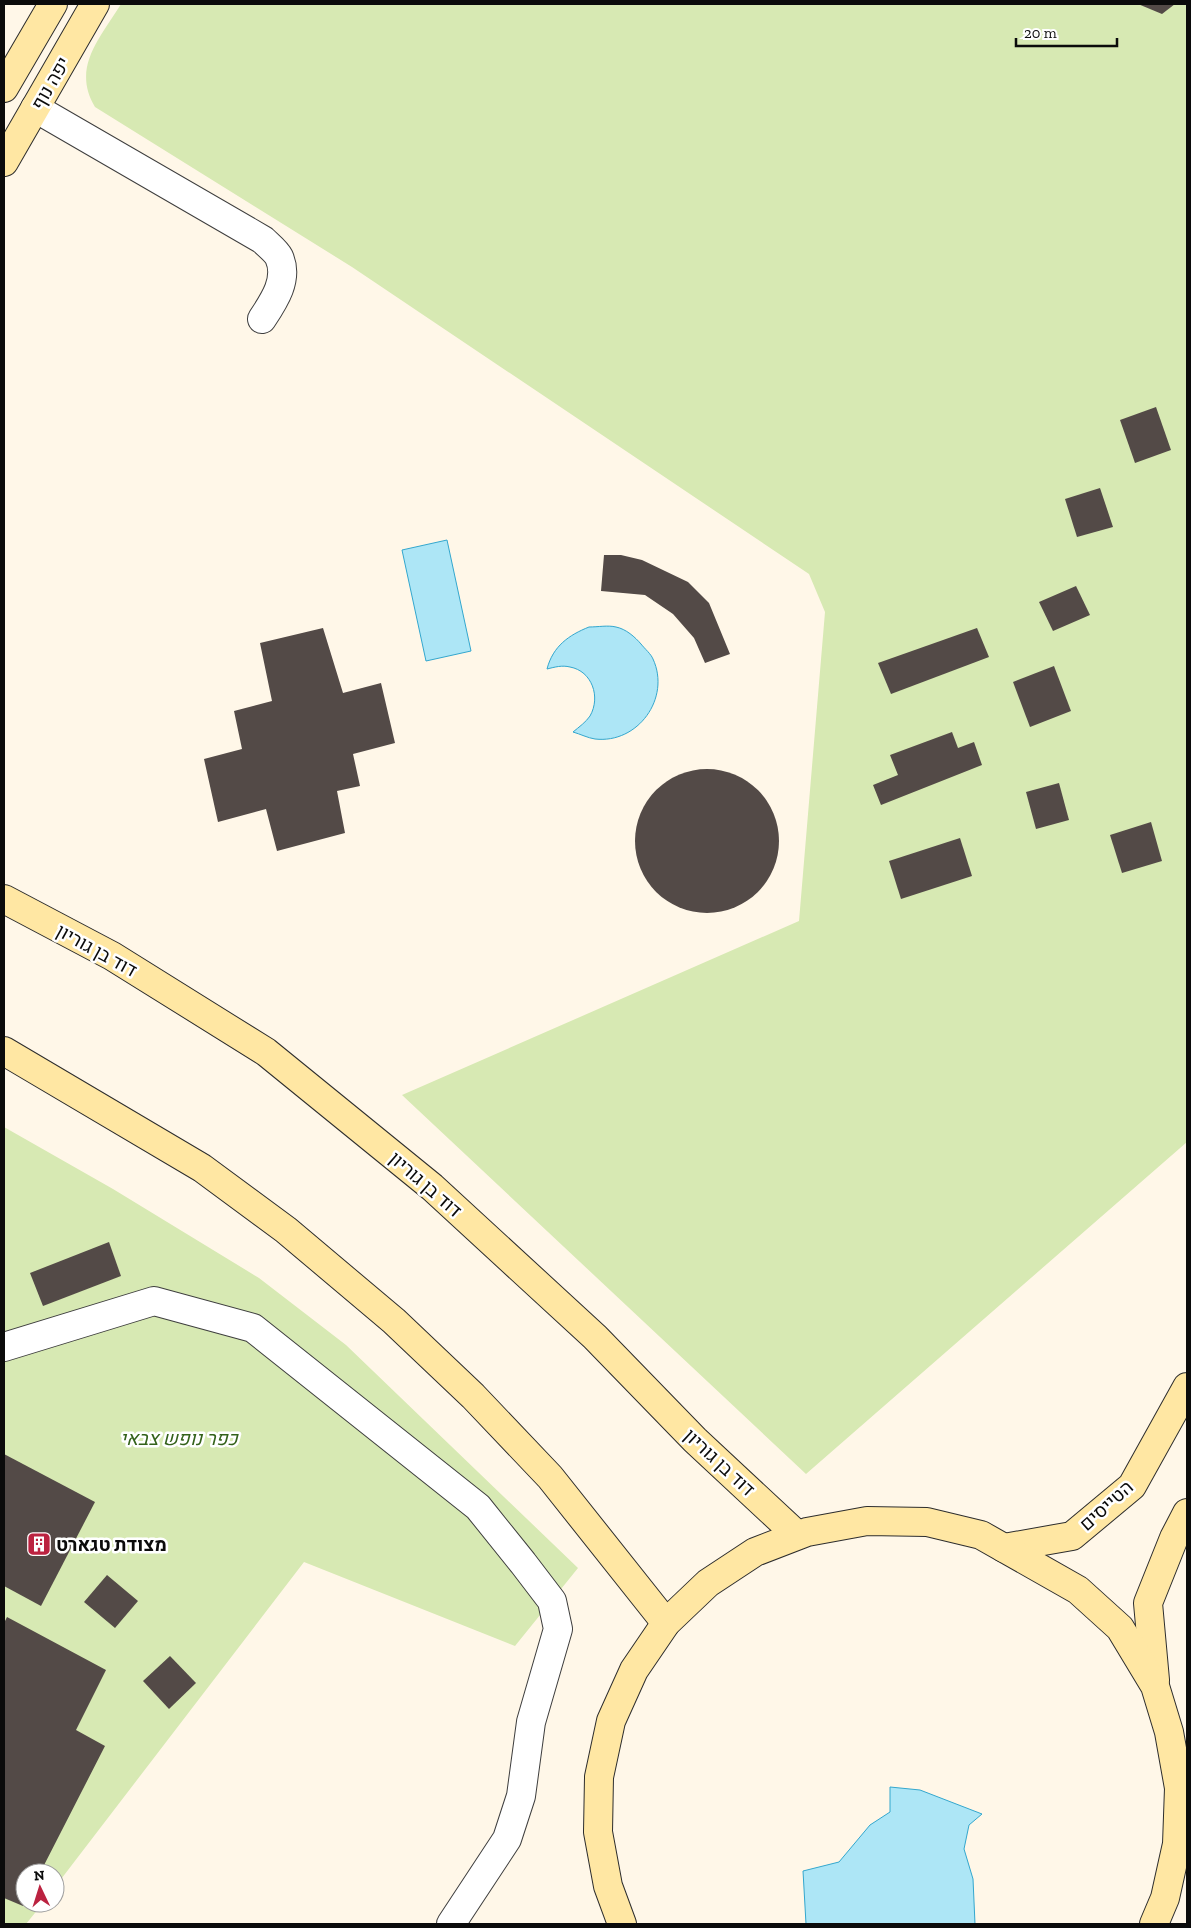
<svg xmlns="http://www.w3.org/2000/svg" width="1191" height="1928" viewBox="0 0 1191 1928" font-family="'Zilla Slab',Heebo,serif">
<rect width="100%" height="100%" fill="#fff7e8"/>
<!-- green -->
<g fill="#d7e9b3">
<path d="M121 4H1187V1142L806 1474 402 1095 799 921 825 612 809 574 352 267 95 107C71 67 101 37 121 4Z"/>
<path d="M4 1127 113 1189 259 1278 346 1345 578 1568 515 1646 304 1562 55 1887V1873H25V1903H43L26 1924H4Z"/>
</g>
<!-- water -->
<g fill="#ade6f6" stroke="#33a7ce">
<path d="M447 540 471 651 426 661 402 550Z"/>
<path d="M589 627C598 627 608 625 616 627 626 629 635 637 641 644 645 649 651 654 653 659 671 698 638 744 595 739 588 738 580 734 573 732 579 727 586 722 590 716 601 697 592 671 570 667 562 665 555 667 547 669 553 646 569 635 589 627Z"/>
<path d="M890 1787 920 1790 982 1814 969 1825 964 1849 973 1879 975 1924H806L803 1871 839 1862 870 1825 890 1812Z"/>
</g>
<!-- building -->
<g fill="#534a47">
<path d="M1138 4H1175L1162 14Z"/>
<path d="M1156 407 1171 450 1135 463 1120 420Z"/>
<path d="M1100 488 1113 527 1077 537 1065 499Z"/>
<path d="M604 555H621L642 560 688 582 709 603 730 654 705 663 694 638 673 614 645 595 601 591Z"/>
<path d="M1076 586 1090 615 1053 631 1039 602Z"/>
<path d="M323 628 343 693 381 683 395 743 353 754 360 786 337 791 345 833 277 851 266 809 218 822 204 759 242 749 234 711 272 701 260 643Z"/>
<path d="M977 628 989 657 891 694 878 663Z"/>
<path d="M1054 666 1071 711 1030 727 1013 682Z"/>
<path d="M952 732 958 748 974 742 982 765 881 805 873 785 898 775 890 755Z"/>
<circle cx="707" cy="841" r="72"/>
<path d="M1059 783 1069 820 1036 829 1026 792Z"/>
<path d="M1151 822 1162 861 1122 873 1110 835Z"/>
<path d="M960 838 972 876 901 899 889 861Z"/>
<path d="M109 1242 121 1276 43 1306 30 1273Z"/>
<path d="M4 1454 95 1502 41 1606 4 1586Z"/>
<path d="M107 1575 138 1601 115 1628 84 1602Z"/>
<path d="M7 1617 106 1670 76 1730 105 1746 40 1873H25V1901L23 1906 4 1898V1623Z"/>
<path d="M170 1656 196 1683 169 1709 143 1681Z"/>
</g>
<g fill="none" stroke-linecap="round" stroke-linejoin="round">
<!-- street casing -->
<g stroke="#3e3e3e" stroke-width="30">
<g id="street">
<path d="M35 108 263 240C268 245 276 251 279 257 289 279 274 301 262 319"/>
<path d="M4 1347 154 1301 253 1328 478 1507 523 1563 552 1601 558 1629 531 1722 521 1796 507 1839 451 1924"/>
</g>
</g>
<!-- secondary casing -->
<g stroke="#2d2d2d" stroke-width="30">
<g id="secondary">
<path d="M4 88 53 4"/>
<path d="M4 162 95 4"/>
<path d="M4 899 112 956 266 1052 432 1187 595 1337 695 1440 797 1535"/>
<path d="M4 1051 202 1168 286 1230 394 1321 473 1396 550 1477 666 1623"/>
<path d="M1004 1548 1072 1536 1132 1486 1187 1387"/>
<path d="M1155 1680 1148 1603 1174 1538 1187 1513"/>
<path d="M622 1924 608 1886 598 1832 599 1777 611 1721 634 1670 666 1623 708 1583 755 1552 807 1532 867 1521 927 1522 981 1535 1078 1590 1120 1628 1155 1686 1169 1732 1179 1788 1177 1844 1165 1898 1154 1924"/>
</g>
</g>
<!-- street -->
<use href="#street" stroke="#fff" stroke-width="28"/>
<!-- secondary -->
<use href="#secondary" stroke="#ffe7a3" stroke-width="28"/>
</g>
<!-- icons -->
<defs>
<g id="building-square" transform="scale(1.25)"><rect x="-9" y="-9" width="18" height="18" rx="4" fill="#bb2240" stroke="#fff"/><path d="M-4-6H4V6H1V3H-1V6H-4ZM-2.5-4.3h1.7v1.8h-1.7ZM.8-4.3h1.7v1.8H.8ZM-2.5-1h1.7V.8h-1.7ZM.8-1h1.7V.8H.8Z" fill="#fff"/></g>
</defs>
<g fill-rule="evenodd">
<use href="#building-square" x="39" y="1544"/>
</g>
<g text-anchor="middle" stroke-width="5" stroke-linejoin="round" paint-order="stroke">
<!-- street labels -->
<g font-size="19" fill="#0b0b0b" stroke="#fff">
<text transform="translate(50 83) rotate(-60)" y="7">יפה נוף</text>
<text transform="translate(97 950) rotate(29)" y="7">דוד בן גוריון</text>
<text transform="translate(426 1184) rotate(41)" y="7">דוד בן גוריון</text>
<text transform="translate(720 1462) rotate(43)" y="7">דוד בן גוריון</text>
<text transform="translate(1106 1505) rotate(-42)" y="7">הטייסים</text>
</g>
<!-- park labels -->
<g font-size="19" font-style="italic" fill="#34621b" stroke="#fff">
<text x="179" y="1445">כפר נופש צבאי</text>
</g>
<!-- poi labels -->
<g font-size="19" font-weight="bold" fill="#0b0b0b" stroke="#fff" text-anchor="start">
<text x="56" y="1551">מצודת טגארט</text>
</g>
</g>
<!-- border -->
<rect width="1191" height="1928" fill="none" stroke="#0b0b0b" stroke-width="10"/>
<!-- north arrow -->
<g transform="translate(40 1888) rotate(356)"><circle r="24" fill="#ffffff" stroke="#9d9d9d"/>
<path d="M0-4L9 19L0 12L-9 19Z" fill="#bb2240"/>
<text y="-8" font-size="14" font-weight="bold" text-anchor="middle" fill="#0b0b0b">N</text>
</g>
<!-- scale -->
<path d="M1016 38v8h101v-8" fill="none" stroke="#0b0b0b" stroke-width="2.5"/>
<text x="1024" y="38" font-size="15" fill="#0b0b0b" stroke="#ffffff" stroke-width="4" paint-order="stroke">20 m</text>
</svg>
